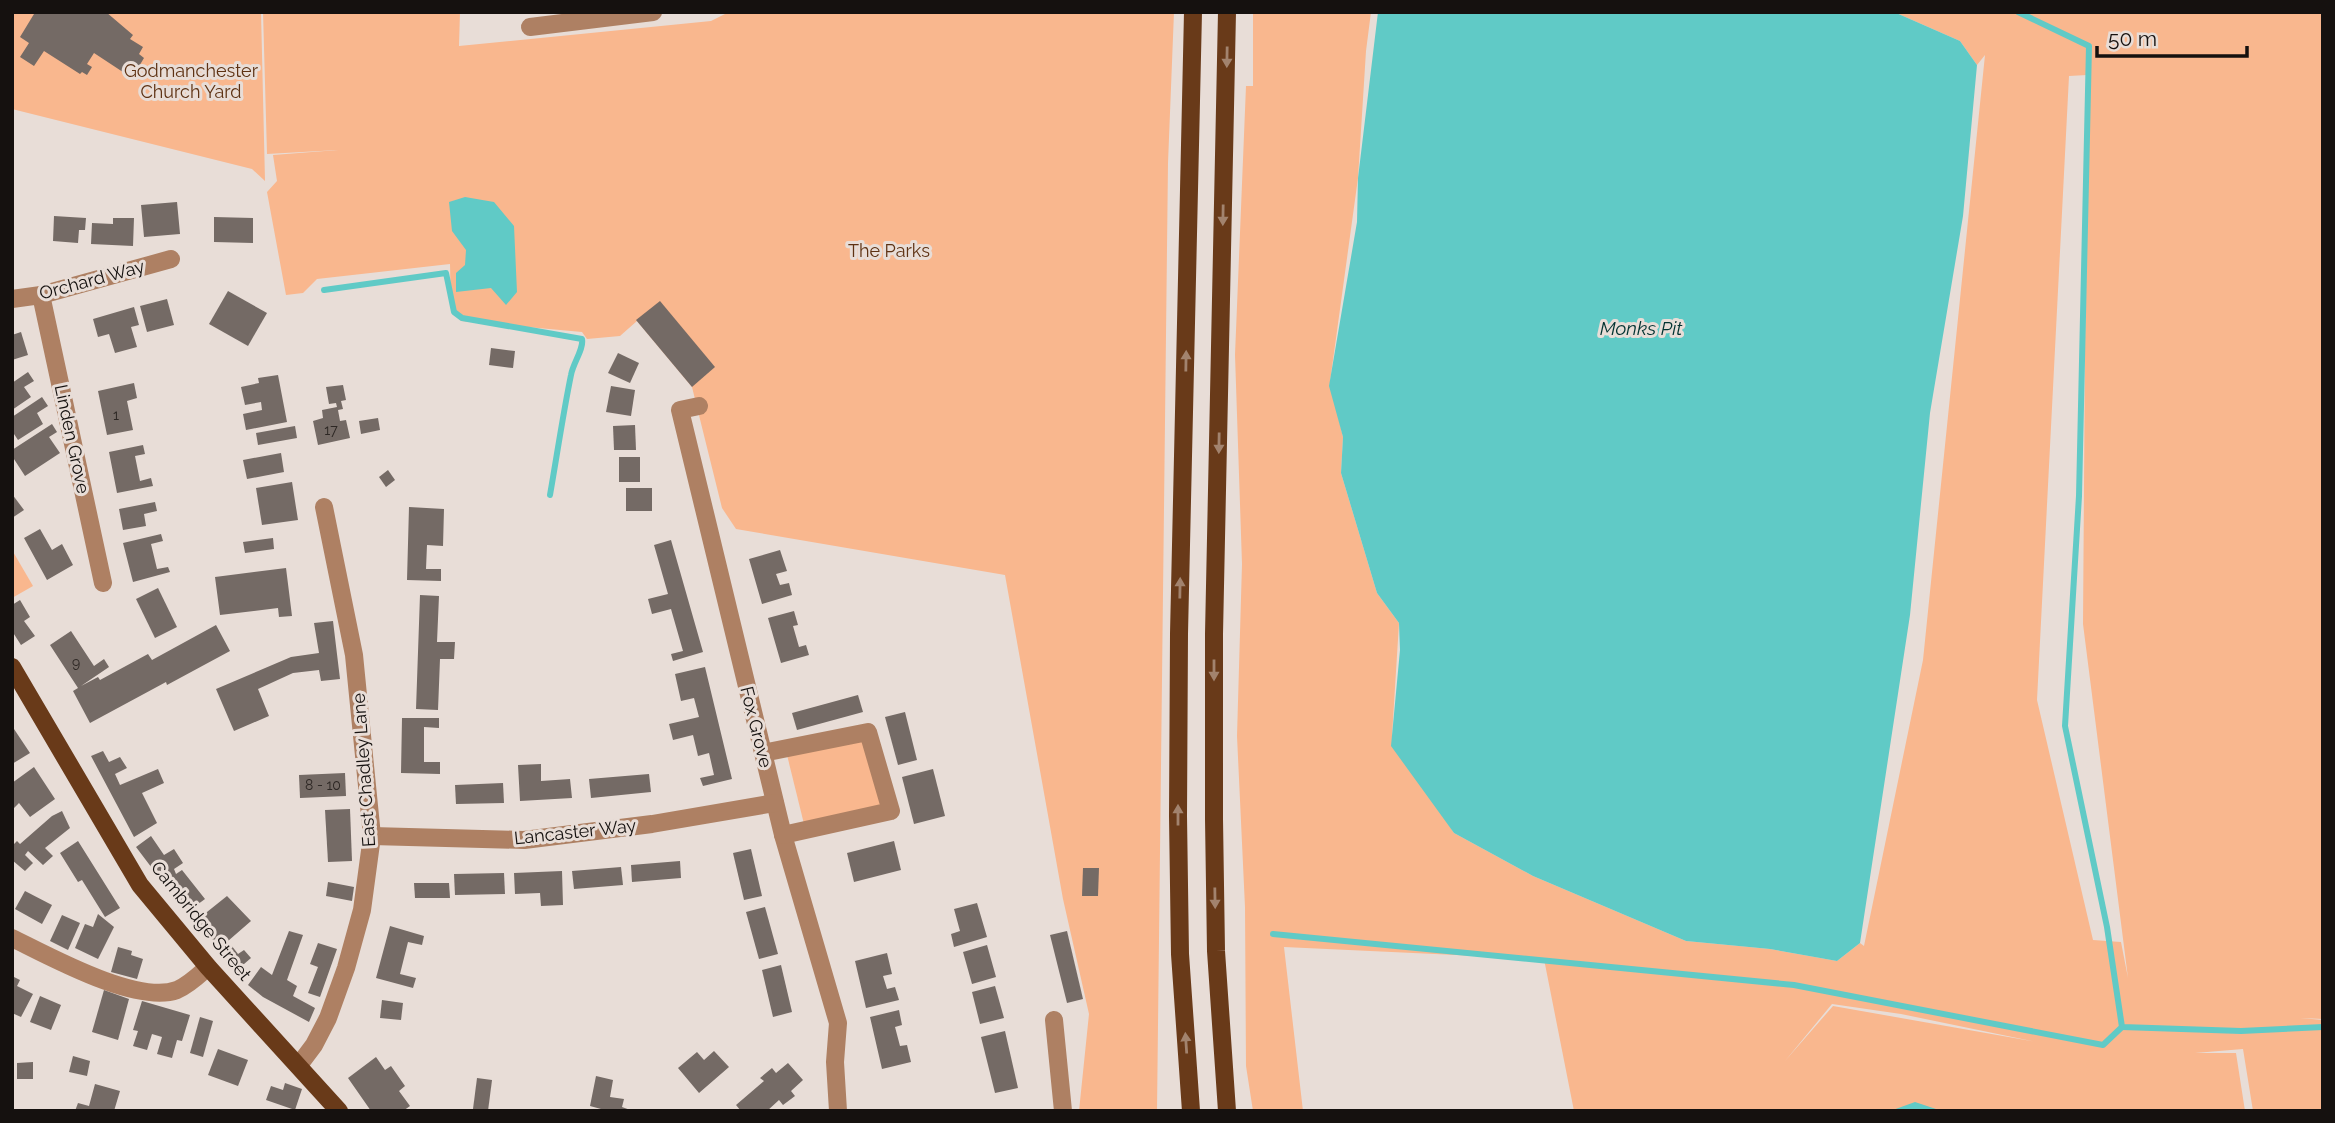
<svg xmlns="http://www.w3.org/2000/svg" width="2335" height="1123" viewBox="0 0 2335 1123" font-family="Raleway,sans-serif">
<rect width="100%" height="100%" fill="#e8ddd7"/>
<!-- green -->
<g fill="#f9b78e" fill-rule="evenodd">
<path d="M12 12H261L265 181 252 169 12 109Z"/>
<path d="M263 12H460L459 46 711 21 729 12H1174L1168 163 1157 1111H1079L1089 1014 1063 899 1005 575 736 529 722 508 692 387 637 321 620 336 587 339 582 332 461 321 451 310 450 264 317 279 303 293 286 295 267 192 277 181 273 155 338 150 267 154Z"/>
<path d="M1253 12H1371L1366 51 1358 178 1330 382 1343 437 1341 473 1377 593 1399 623 1392 736 1454 833 1533 876 1686 941 1770 949 1837 961 1860 943 1864 946 1923 660 1985 55 1977 65 1960 41 1894 12H2323V1019L2300 1018 2323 1020V1111H2253L2243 1049 2195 1053H2236L2245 1111H1574L1544 959 1284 947 1303 1111H1253L1246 1066 1245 907 1237 736 1242 564 1235 355 1246 86H1253ZM2087 75 2083 624 2128 978 2121 942 2093 940 2037 700 2069 76ZM1832 1004 1901 1014 2037 1042 1833 1006 1785 1061Z"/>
<path d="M12 550 33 586 12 598Z"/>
<path d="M866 737 885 807 805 828 787 755Z"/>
</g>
<!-- water -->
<g fill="#60cac6">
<path d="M1378 12H1894L1960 41 1977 65 1963 216 1930 413 1910 615 1860 943 1837 961 1770 949 1686 941 1533 876 1454 833 1391 746 1400 650 1399 623 1377 593 1341 473 1343 437 1329 386 1357 222 1358 178Z"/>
<path d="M465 197 494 202 514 226 517 292 506 305 491 288 456 292V273L465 265 466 250 452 231 449 202Z"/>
<path d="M1915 1102 1942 1111H1890Z"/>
</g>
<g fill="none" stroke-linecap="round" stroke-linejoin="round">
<!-- stream -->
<g stroke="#60cac6" stroke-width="6">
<path d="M2018 12 2089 46 2079 496 2065 726 2107 927 2122 1027 2241 1031 2323 1027"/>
<path d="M324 290 446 273 454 312 462 318 582 339C584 349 573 363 571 375 563 414 557 455 550 495"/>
<path d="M1273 934 1794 985 2103 1045 2122 1027"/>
</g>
</g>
<!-- building -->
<g fill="#746a65">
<path d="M31 12H106L133 35 130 39 143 47 139 54 144 58 132 78 94 53 87 64 92 67 87 75 82 72 80 74 44 51 34 66 20 57 29 43 20 37 34 14Z"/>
<path d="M177 202 180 234 144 237 141 205Z"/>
<path d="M54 216 86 218 85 230H79L78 243 53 241Z"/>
<path d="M214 217 253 218V243L214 242Z"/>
<path d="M113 218H134L133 246 91 244 92 223 113 224Z"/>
<path d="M228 291 267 313 248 346 209 324Z"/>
<path d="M167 299 174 325 147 332 140 306Z"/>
<path d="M660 301 715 367 692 387 636 320Z"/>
<path d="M134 307 139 325 131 327 137 347 115 353 109 334 98 337 93 319Z"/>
<path d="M21 332 28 355 12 360V335Z"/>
<path d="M491 348 515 351 513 368 489 365Z"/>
<path d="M618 353 639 363 630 383 608 373Z"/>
<path d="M28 372 34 381 24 387 31 397 12 410V383Z"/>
<path d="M278 375 287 422 246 430 243 414 262 410 261 402 245 405 241 387 259 383 258 378Z"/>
<path d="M134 383 137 398 127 401 133 430 107 435 98 391Z"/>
<path d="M343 385 346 400 341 401 343 409 338 410 340 421 346 420 350 438 318 445 313 421 323 418 322 410 337 407 336 403 329 404 326 387Z"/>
<path d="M611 386 635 390 631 416 606 412Z"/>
<path d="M42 397 48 406 37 413 43 424 18 440 12 431V417Z"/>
<path d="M378 418 380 430 361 434 359 421Z"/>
<path d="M52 424 57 432 49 437 60 453 25 476 12 456V450Z"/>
<path d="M635 425 636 450H614L613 426Z"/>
<path d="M295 426 297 438 258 445 256 433Z"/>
<path d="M143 445 145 454 135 456 140 481 151 478 153 486 117 493 109 452Z"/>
<path d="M281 453 284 472 247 479 243 460Z"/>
<rect x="619" y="457" width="21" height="25"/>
<path d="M388 470 395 480 386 487 379 477Z"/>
<path d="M292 482 298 520 262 525 256 488Z"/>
<rect x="626" y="488" width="26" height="23"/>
<path d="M12 494 24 510 12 518Z"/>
<path d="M155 502 157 511 144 514 146 526 123 530 119 509Z"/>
<path d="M409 507 444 509 443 546 427 545 426 569H441V581L407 580Z"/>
<path d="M40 529 52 550 62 544 73 565 47 580 24 538Z"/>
<path d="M161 534 163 541 151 544 157 569 168 567 170 572 133 582 123 543Z"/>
<path d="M273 538 274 549 245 553 243 542Z"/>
<path d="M671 540 703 652 673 661 671 654 683 651 671 609 652 614 648 599 668 594 654 545Z"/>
<path d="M780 550 787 571 776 574 780 585 789 583 792 595 762 604 749 559Z"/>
<path d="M286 568 292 616 279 617 278 608 220 615 215 577Z"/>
<path d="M158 588 177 627 155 638 136 599Z"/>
<path d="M420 595 439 596 437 642H455L454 659H440L438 710 416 709Z"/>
<path d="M20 600 30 617 24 621 35 636 21 645 12 631V605Z"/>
<path d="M794 611 798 625 793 626 799 647 806 645 809 655 781 663 768 618Z"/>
<path d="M333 621 340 679 321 681 319 670 293 673 258 689 269 716 234 731 216 689 291 657 319 653 314 623Z"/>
<path d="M216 625 230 651 167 685 166 682 90 723 73 691 78 688 50 645 71 631 94 666 104 659 109 667 81 686 98 677 100 680 148 654 152 660Z"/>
<path d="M705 667 732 779 703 786 700 778 714 775 709 753 698 756 693 735 673 740 669 724 699 717 694 698 681 701 675 674Z"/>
<path d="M858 695 863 712 797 730 792 713Z"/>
<path d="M905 712 917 760 898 765 885 717Z"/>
<path d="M402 718H439V728L424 727V762H440V774L401 773Z"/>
<path d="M12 726 30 753 12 764Z"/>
<path d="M103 751 109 762 120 757 127 768 115 774 120 785 158 769 164 783 142 793 157 823 134 837 91 756Z"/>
<path d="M541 764V781L570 779 572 798 520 801 518 765Z"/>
<path d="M34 767 55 799 30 817 19 803 12 810V783Z"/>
<path d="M933 769 945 816 914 824 902 777Z"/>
<path d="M345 773 346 796 300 798 299 775Z"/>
<path d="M649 774 651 792 591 798 589 779Z"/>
<path d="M503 783 504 803 456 804 455 785Z"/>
<path d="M350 809 352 861 328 862 325 810Z"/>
<path d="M62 811 70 828 45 848 53 856 43 865 28 851 25 855 33 863 25 871 12 860V846L17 841 20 844 52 816Z"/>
<path d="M151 836 164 855 174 849 183 863 174 869 176 874 182 870 205 899 186 913 136 847Z"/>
<path d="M78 841 120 908 105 917 82 880 78 882 60 853Z"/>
<path d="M894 841 901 870 854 882 847 853Z"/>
<path d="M751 849 762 896 744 900 733 853Z"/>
<path d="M680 861 681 878 632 882 631 865Z"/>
<path d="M621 867 623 885 574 889 572 871Z"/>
<path d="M1083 868H1099L1098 896H1082Z"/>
<path d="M562 871 563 905 541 906 540 893 515 894 514 873Z"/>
<path d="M504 873 505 894 455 895 454 874Z"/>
<path d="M328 882 354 887 352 901 326 896Z"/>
<path d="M414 883H449L450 898H415Z"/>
<path d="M25 891 52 905 42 924 15 909Z"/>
<path d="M227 896 251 921 228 941 238 954 244 950 251 958 237 970 197 920Z"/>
<path d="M977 903 987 937 954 947 951 934 960 931 954 909Z"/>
<path d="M765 907 778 954 759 959 746 912Z"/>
<path d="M98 914 114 927 98 959 75 948 85 924 93 927Z"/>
<path d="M62 915 80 923 68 950 50 941Z"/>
<path d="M390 926 424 936 422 945 408 942 400 974 416 978 413 988 376 978Z"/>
<path d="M289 931 303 935 287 980 297 986 293 996 315 1008 309 1022 263 997 248 985 261 967 272 975Z"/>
<path d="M1067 931 1083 999 1067 1003 1050 935Z"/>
<path d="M318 943 337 949 320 997 308 993 318 967 310 964Z"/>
<path d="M987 945 996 977 972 984 963 952Z"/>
<path d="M118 947 132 951 131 955 143 959 137 979 111 972Z"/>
<path d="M887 953 892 974 883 976 887 989 895 987 899 1000 866 1008 855 961Z"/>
<path d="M781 965 792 1012 773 1017 762 970Z"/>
<path d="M12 976 20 980 17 986 33 994 21 1017 12 1013Z"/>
<path d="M995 986 1004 1018 980 1024 972 992Z"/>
<path d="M104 990 129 999 118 1040 92 1032Z"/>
<path d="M40 996 61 1005 51 1030 30 1022Z"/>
<path d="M382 1000 403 1003 401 1020 380 1018Z"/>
<path d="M142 1001 190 1015 182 1041 177 1040 172 1058 157 1054 162 1037 152 1034 147 1050 133 1046 138 1031 133 1030Z"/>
<path d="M899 1010 902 1025 895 1027 900 1046 907 1045 911 1062 882 1069 870 1017Z"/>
<path d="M200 1017 213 1021 203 1057 190 1053Z"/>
<path d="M1005 1031 1018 1088 995 1093 981 1037Z"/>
<path d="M218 1049 248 1060 238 1086 208 1075Z"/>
<path d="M714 1051 729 1067 699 1093 678 1068 697 1052 704 1060Z"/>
<path d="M73 1056 90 1061 87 1076 69 1072Z"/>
<path d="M376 1057 385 1070 391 1066 405 1086 399 1091 410 1106 403 1111H371L348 1078Z"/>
<path d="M33 1062V1079H17V1063Z"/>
<path d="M788 1063 803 1080 791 1091 795 1096 783 1105 779 1100 767 1111H741L736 1105 764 1081 760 1078 772 1068 776 1073Z"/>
<path d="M596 1076 613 1080 610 1097 624 1099 622 1107 633 1111H601V1109L590 1106Z"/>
<path d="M477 1078 492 1080 488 1111 473 1109Z"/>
<path d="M285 1083 302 1089 295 1110 266 1100 271 1086 283 1090Z"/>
<path d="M95 1084 120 1091 114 1111H75L78 1103 89 1106Z"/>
</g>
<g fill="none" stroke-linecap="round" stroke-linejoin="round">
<!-- minor -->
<g stroke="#ae8063" stroke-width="18">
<path d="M530 27 653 12"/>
<path d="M41 295 103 583"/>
<path d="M12 299 41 295 171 259"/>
<path d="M699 406 680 410 783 835 838 1023 835 1062 838 1111"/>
<path d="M763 753 868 732 891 811 783 835"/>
<path d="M372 836 524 840 652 824 775 803"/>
<path d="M12 938C49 956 137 1005 177 990 189 985 199 975 208 967"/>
<path d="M1054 1020 1063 1111"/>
<path d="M299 1065 314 1045 328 1018 346 968 362 910 372 836 354 655 324 507"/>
</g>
<!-- major -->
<g stroke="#693a19" stroke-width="18">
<path d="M12 667 140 885 208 967 339 1111"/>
<path d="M1191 1111 1180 954 1178 816 1179 634 1193 12"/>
<path d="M1227 1111 1216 951 1214 819V634L1227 12"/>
</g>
</g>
<!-- one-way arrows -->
<defs><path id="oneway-solid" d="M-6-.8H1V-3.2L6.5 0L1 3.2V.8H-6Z" transform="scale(1.75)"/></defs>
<g fill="#a2836e">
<use href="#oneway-solid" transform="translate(1227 57) rotate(91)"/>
<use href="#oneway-solid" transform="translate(1223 215) rotate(91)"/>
<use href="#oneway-solid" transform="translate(1186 361) rotate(-89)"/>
<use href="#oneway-solid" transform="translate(1219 443) rotate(91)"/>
<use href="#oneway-solid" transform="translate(1180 588) rotate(-89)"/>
<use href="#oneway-solid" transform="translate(1214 670) rotate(90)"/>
<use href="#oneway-solid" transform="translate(1178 815) rotate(-90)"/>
<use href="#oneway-solid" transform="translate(1215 898) rotate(89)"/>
<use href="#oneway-solid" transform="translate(1186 1043) rotate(-94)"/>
</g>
<g text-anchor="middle" stroke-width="6" stroke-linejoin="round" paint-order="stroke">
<!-- number labels -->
<g font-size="14" fill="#2d2724">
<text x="116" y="420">1</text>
<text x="331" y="435">17</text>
<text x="76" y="668">9</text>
<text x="323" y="790">8 - 10</text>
</g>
<!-- park labels -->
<g font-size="18" fill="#5e3213" stroke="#e8ddd7">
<text x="191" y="77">Godmanchester<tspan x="191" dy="21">Church Yard</tspan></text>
<text x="889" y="257">The Parks</text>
</g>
<!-- street labels -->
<g font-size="18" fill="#15110f" stroke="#e8ddd7">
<text transform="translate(92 280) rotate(-15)" y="6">Orchard Way</text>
<text transform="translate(72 439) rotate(78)" y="6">Linden Grove</text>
<text transform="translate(756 727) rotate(76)" y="6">Fox Grove</text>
<text transform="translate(364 770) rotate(-94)" y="6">East Chadley Lane</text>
<text transform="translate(575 832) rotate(-6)" y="6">Lancaster Way</text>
<text transform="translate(201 921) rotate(51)" y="6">Cambridge Street</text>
</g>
<!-- water labels -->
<g font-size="19" font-style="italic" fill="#003231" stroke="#e8ddd7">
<text x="1641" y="335">Monks Pit</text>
</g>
</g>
<!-- border -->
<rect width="2335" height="1123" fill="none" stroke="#15110f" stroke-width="28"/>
<!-- scale -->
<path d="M2097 46v10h150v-10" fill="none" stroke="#15110f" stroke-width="3.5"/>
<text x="2108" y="46" font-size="21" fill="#15110f" stroke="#e8ddd7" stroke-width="5" paint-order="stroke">50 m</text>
</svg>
